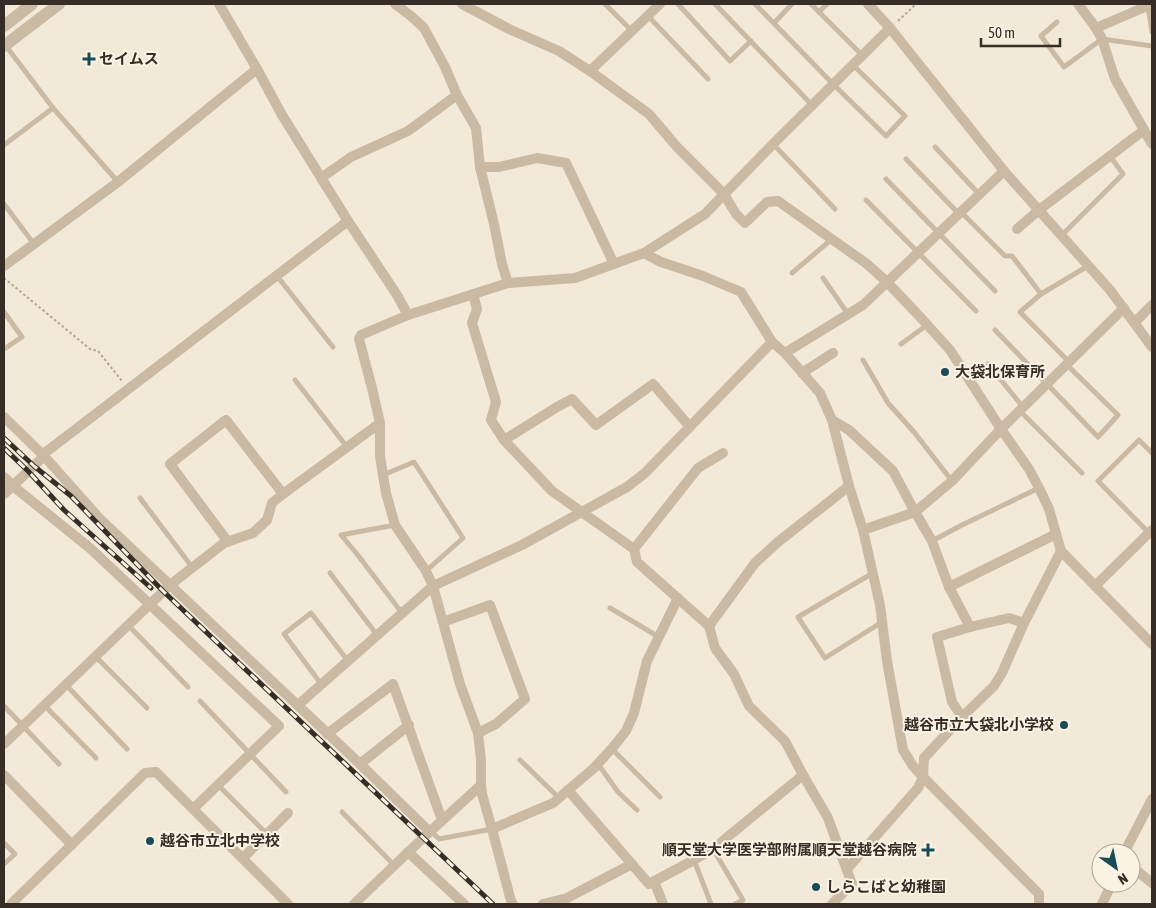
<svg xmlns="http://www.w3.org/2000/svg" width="1156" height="908" viewBox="0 0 1156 908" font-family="'Asap Condensed','Noto Sans JP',sans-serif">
<rect width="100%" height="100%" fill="#f2e9d8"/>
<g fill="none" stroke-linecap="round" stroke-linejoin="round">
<!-- path -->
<g stroke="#b6a48e" stroke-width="2" stroke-dasharray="2.5 2.5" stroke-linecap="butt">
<path d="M898 21 916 4"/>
<path d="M4 278 90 349 98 351 122 381"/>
</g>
<!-- service -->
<g stroke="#cabaa3" stroke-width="5">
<path d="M605 4 632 31"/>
<path d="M678 4 730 61 751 41"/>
<path d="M715 4 812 105"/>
<path d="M755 4 833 84 886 136 905 116 853 65"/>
<path d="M811 4 862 55"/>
<path d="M1148 6 1152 32"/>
<path d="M819 12 827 4"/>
<path d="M648 16 708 79"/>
<path d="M1057 22 1041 36 1064 67 1102 39 1152 46"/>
<path d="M774 23 792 4"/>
<path d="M6 46 53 108 118 182"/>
<path d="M773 144 835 209"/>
<path d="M4 145 53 108"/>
<path d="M935 147 979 194"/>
<path d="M906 159 959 214"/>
<path d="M886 179 995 291"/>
<path d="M866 200 976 311"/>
<path d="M4 204 34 244"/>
<path d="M961 212 1005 256H1012L1041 294"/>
<path d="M1062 235 1123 174 1110 156"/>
<path d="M792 273 832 239"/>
<path d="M277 276 333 347"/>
<path d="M823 278 848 314"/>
<path d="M4 312 22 337 4 349"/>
<path d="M995 330 1098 437 1118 415 1067 365"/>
<path d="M901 344 927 325"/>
<path d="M863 360 888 403 914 432 952 481"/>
<path d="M1069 362 1020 312 1041 294 1088 266"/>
<path d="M988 364 1023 407"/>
<path d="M295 380 347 447"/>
<path d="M1020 411 1082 473"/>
<path d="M383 475 414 462 463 538 426 571"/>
<path d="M140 498 192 567"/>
<path d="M395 525 341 535 357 554 402 613"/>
<path d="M1149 533 1098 481 1139 440 1152 453"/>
<path d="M932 541 960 526 1039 488"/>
<path d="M330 573 377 635"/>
<path d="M873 573 798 617 825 658 882 622"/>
<path d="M610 608 659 637"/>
<path d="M128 625 188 687"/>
<path d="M95 656 147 708"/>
<path d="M321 684 284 634 311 613 348 661"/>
<path d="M66 685 127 749"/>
<path d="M200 701 286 792"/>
<path d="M44 705 96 758"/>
<path d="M4 706 59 764"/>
<path d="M612 749 660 797"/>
<path d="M520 760 559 798"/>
<path d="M598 764 618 792 637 810"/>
<path d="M218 785 267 834"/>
<path d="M342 812 394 865"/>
<path d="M431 831 439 839 492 829"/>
<path d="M4 843 15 854 4 864"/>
<path d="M713 849 743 900 735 904"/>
<path d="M694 860 711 904"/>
</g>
<!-- minor -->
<g stroke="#cabaa3" stroke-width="10">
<path d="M219 4 257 69 282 115 348 221 397 295 408 315"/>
<path d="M395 4 411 16 424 28 445 67 457 95 476 128 480 167 494 224 502 264 508 283"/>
<path d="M462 4 511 30 559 51 590 71 649 114 677 147 724 194 736 214 745 223 767 202 778 201 867 264 887 282 922 319 950 350 1001 429 1029 469 1039 488 1049 509 1061 551 1152 644"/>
<path d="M868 4 890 28 1004 171 1110 290 1152 347"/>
<path d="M1078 4 1096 28 1102 39 1115 79 1152 144"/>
<path d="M1096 28 1152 4"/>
<path d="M590 71 660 4"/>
<path d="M480 167H499L537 158 566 163 614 264"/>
<path d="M321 178 351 157 408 131 457 95"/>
<path d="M1017 229 1039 210 1144 130"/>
<path d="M644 253 705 214 773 144 890 28"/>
<path d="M4 266 34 244 118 182 257 69"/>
<path d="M473 294 477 309 472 323 496 402 491 420 504 440 552 491 634 549 637 562 709 626 715 648 734 674 749 706 785 741 803 775 828 818 852 884 832 904"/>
<path d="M1135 322 1152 305"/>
<path d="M785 353 863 305 1004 171"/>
<path d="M802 373 833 353"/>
<path d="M4 417 44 456 100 519 360 764 430 832"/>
<path d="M832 420 849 430 893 471 915 512 932 541 949 587 970 627"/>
<path d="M504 440 557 407 572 399 596 425 653 384 690 427"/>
<path d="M4 477 13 486 91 549 279 726 194 808"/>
<path d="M4 494 44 456 46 452 348 221"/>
<path d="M863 530 915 512 952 481 1001 429 1124 308"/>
<path d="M228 542 170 464 226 420 283 494"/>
<path d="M634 549 698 468 723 453"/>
<path d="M1095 586 1152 530"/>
<path d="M949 587 1056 534"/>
<path d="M678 598 647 661 634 713 626 731 614 746 594 768 553 803 492 829 482 794 481 785V760L478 733 460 684 433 586 426 571 395 525 386 493 383 475 380 456V423L372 388 359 339 361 335 408 315 508 283 575 278 644 253 661 262 703 276 741 292 772 342 785 353 820 393 832 420 849 486 863 530 880 605 887 661 903 750 913 766 923 777 1039 894V904"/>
<path d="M443 622 490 605 525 699 496 724 478 733"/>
<path d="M709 626 755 563 778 542 849 486"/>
<path d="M298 705 433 586 522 545 627 487 645 473 772 342"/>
<path d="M962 717 952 702 937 637 970 627 1009 618 1024 623"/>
<path d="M327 734 393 684 442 820"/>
<path d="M4 744 170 585 224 543 253 533 267 520 272 503 283 494 380 423"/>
<path d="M360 764 409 725"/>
<path d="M4 775 72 845"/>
<path d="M568 790 649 884 694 860 713 849 803 775"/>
<path d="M492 829 511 901 513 904"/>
<path d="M408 852 464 904"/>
<path d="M1124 853 1152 799"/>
<path d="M243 858 288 813"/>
<path d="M1131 866 1152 883"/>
<path d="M847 869 918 788 923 777 924 758 962 717 994 686 1002 673 1024 623 1061 551"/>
<path d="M654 881 663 904"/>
<path d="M11 904 145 773 156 772 288 904"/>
<path d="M354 904 423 838 481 785"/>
<path d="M543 904 567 898 632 864"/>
<path d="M1102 904 1112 883"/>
</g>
<!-- tertiary -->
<g stroke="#cabaa3" stroke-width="12">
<path d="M4 26 32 4"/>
<path d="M4 46 59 4"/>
</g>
<!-- rail casing -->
<g stroke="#352d26" stroke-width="5">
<g id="rail">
<path d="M4 438 34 466 71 496 163 591 493 904"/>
<path d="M5 449 28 471 64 510 151 588"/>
</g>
</g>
<!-- rail -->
<use href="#rail" stroke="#faf3e4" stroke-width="3" stroke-dasharray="9" stroke-linecap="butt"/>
</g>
<!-- markers -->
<g fill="#1a4c58" stroke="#faf3e4" stroke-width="2">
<path d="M86.5 51.5h5v5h5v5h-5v5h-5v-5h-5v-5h5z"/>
<circle cx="945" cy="372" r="5"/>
<circle cx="1064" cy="725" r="5"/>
<circle cx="150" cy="841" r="5"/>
<path d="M925.5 842.5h5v5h5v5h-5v5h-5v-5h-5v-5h5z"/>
<circle cx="816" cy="887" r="5"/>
</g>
<g text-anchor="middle" stroke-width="4" stroke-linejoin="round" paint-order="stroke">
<!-- poi labels -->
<g font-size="15" font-weight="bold" fill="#352d26" stroke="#faf3e4" text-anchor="start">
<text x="99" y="64">セイムス</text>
<text x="955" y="377">大袋北保育所</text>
<text x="1054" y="730" text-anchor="end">越谷市立大袋北小学校</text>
<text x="160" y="846">越谷市立北中学校</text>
<text x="917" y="855" text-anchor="end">順天堂大学医学部附属順天堂越谷病院</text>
<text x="826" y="892">しらこばと幼稚園</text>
</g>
</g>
<!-- border -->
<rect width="1156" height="908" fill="none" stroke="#352d26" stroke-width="10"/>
<!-- north arrow -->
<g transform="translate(1116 868) rotate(147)"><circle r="24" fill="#faf3e4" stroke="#aba498"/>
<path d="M0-4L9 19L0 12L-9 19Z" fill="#1a4c58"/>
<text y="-8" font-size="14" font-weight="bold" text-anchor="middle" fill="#352d26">N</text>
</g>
<!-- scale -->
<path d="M981 38v8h79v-8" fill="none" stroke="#352d26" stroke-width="2.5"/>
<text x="988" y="38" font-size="15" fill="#352d26" stroke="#faf3e4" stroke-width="4" paint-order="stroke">50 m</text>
</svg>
